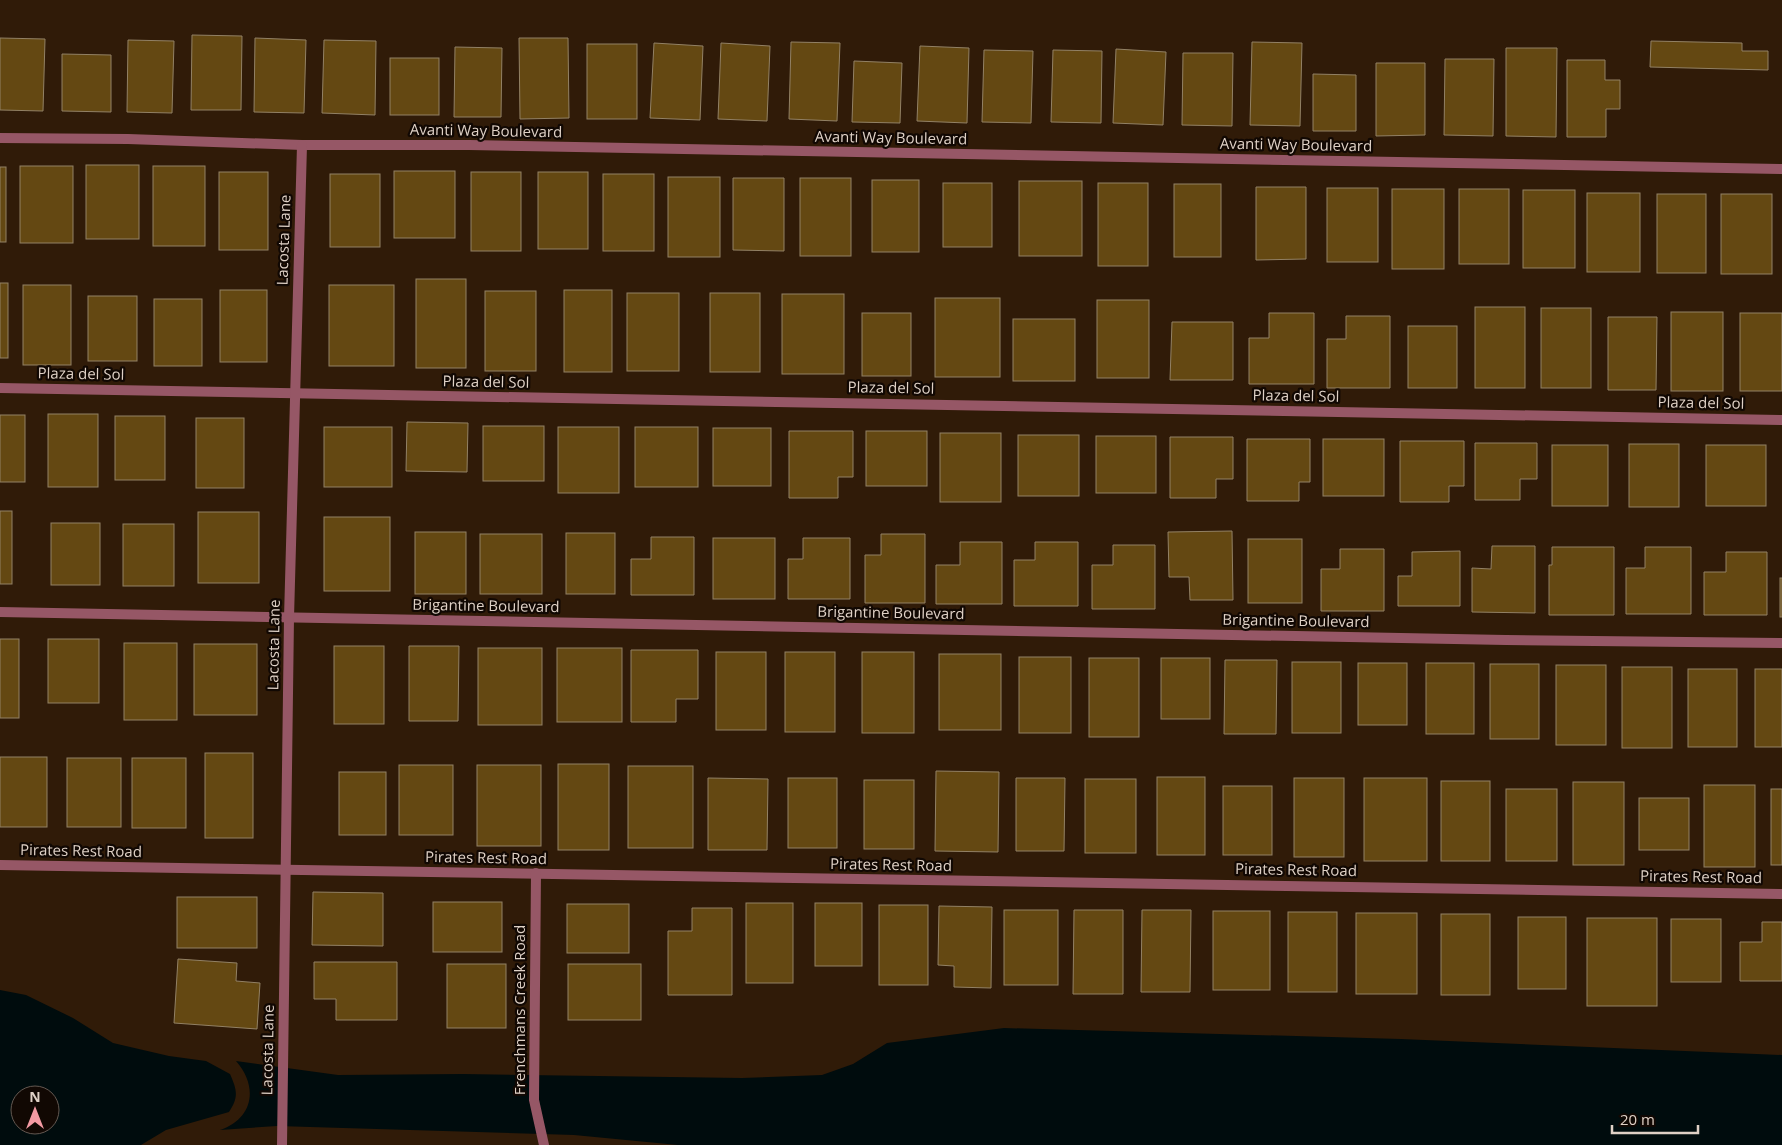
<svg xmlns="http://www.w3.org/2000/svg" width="1782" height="1145" viewBox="0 0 1782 1145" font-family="'Open Sans',sans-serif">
<rect width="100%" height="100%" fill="#301b08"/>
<!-- water -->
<g fill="#000c0d" fill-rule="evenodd">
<path d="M0 990 26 995 73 1018 113 1043 169 1056 206 1061 230 1074C237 1090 239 1097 229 1112L166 1130 141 1145H0ZM20 1095H50V1125H20Z"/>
<path d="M1004 1028 1401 1039 1782 1055V1145H678L574 1135 277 1126 220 1130C253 1119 259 1087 236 1061L338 1075 463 1074 742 1078 822 1075 853 1064 887 1043Z"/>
</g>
<!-- building -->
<g fill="#644812" stroke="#928165">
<path d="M192 35 242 36 241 110H191Z"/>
<path d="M0 38 45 39 43 111 0 110Z"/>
<path d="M255 38 306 40 304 113 254 112Z"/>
<path d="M519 38H568L569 118 520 119Z"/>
<path d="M128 40 174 41 172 113 127 112Z"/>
<path d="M324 40 376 41 375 115 322 113Z"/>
<path d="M1651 41 1742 43V51H1768V70L1650 67Z"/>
<path d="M791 42 840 43 837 121 789 119Z"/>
<path d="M1252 42 1302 43 1300 126 1250 125Z"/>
<path d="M654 43 703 46 700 120 650 118Z"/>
<path d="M721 43 770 46 767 121 718 119Z"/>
<rect x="587" y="44" width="50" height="75"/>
<path d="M920 46 969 48 967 123 917 121Z"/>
<path d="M455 47 502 48 501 117H454Z"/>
<path d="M1506 48H1557L1556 137 1506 136Z"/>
<path d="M1116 49 1166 52 1163 125 1113 123Z"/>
<path d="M984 50 1033 51 1031 123 982 122Z"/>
<path d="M1053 50 1102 51 1101 123 1051 122Z"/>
<path d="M1183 53H1233L1232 126 1182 125Z"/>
<path d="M62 54 111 55V112L62 111Z"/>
<rect x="390" y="58" width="49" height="57"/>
<path d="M1445 59H1494L1493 136 1444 135Z"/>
<path d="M1567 60H1605V80H1620V109H1606V137H1567Z"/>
<path d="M854 61 902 63 900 123 852 122Z"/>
<path d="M1376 63H1425V135L1376 136Z"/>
<path d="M1313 74 1356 75V131H1313Z"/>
<rect x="86" y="165" width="53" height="74"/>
<rect x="20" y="166" width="53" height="77"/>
<rect x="153" y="166" width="52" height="80"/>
<rect x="0" y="167" width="6" height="75"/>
<rect x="394" y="171" width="61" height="67"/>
<rect x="219" y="172" width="49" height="78"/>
<rect x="471" y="172" width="50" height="79"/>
<rect x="538" y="172" width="50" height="77"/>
<rect x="330" y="174" width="50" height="73"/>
<rect x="603" y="174" width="51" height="77"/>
<rect x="668" y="177" width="52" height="80"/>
<path d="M733 178H784V251L733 250Z"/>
<rect x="800" y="178" width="51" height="78"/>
<rect x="872" y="180" width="47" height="72"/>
<rect x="1019" y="181" width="63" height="75"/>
<rect x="943" y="183" width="49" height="64"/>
<rect x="1098" y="183" width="50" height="83"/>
<rect x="1174" y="184" width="47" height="73"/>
<path d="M1256 187H1306V259L1256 260Z"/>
<rect x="1327" y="188" width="51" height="74"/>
<rect x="1392" y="189" width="52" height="80"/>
<rect x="1459" y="189" width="50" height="75"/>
<rect x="1523" y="190" width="52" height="78"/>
<rect x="1587" y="193" width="53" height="79"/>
<rect x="1657" y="194" width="49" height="79"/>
<rect x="1721" y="194" width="51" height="80"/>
<rect x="416" y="279" width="50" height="89"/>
<rect x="0" y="283" width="8" height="75"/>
<rect x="23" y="285" width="48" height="80"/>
<rect x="329" y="285" width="65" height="81"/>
<rect x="220" y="290" width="47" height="72"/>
<rect x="564" y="290" width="48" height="82"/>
<rect x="485" y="291" width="51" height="80"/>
<rect x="627" y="293" width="52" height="78"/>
<rect x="710" y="293" width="50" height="79"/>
<rect x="782" y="294" width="62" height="80"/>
<rect x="88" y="296" width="49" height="65"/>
<rect x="935" y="298" width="65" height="79"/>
<rect x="154" y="299" width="48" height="67"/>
<rect x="1097" y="300" width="52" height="78"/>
<rect x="1475" y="307" width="50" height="81"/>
<rect x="1541" y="308" width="50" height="80"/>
<rect x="1671" y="312" width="52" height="79"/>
<rect x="862" y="313" width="49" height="63"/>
<path d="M1269 313H1314V384H1249V338H1269Z"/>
<rect x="1740" y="313" width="42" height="78"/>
<path d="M1346 316H1390V388H1327V339H1346Z"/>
<path d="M1608 317H1657L1656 390H1608Z"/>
<rect x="1013" y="319" width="62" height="62"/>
<path d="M1172 322H1233V380H1170Z"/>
<rect x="1408" y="326" width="49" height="62"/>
<rect x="48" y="414" width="50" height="73"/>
<rect x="0" y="415" width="25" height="67"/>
<rect x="115" y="416" width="50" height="64"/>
<rect x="196" y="418" width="48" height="70"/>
<path d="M407 422 468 423 467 472 406 471Z"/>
<rect x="483" y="426" width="61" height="55"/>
<rect x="324" y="427" width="68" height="60"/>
<rect x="558" y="427" width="61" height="66"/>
<rect x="635" y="427" width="63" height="60"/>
<rect x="713" y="428" width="58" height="58"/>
<path d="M789 431H853V477H838V498H789Z"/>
<rect x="866" y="431" width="61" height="55"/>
<rect x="940" y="433" width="61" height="69"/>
<rect x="1018" y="435" width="61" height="61"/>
<rect x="1096" y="436" width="60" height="57"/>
<path d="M1170 437H1233V479H1216V498H1170Z"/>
<path d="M1247 439H1310V482H1299V501H1247Z"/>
<rect x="1323" y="439" width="61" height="57"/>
<path d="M1400 441H1464V486H1449V502H1400Z"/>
<path d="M1475 443H1537V479H1520V500H1475Z"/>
<rect x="1629" y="444" width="50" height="63"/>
<rect x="1552" y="445" width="56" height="61"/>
<rect x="1706" y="445" width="60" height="61"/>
<rect x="0" y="511" width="12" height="73"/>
<rect x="198" y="512" width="61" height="71"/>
<rect x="324" y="517" width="66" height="74"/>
<rect x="51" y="523" width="49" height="62"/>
<rect x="123" y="524" width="51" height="62"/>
<path d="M1232 531 1233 600H1190L1189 577H1169L1168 532Z"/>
<rect x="415" y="532" width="51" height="62"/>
<rect x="566" y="533" width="49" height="61"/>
<rect x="480" y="534" width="62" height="60"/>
<path d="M881 534H925V603H865V555H881Z"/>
<path d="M651 537H694V595H631V559H651Z"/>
<rect x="713" y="538" width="62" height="61"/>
<path d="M803 538H850V599H788V559H803Z"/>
<rect x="1248" y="539" width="54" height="64"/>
<path d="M960 542H1002V604H936V565H960Z"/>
<path d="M1035 542H1078V606H1014V560H1035Z"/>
<path d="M1113 545H1155V609H1092V565H1113Z"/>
<path d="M1492 546H1535V613L1472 612V568L1491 569Z"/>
<path d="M1552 547H1614V615H1549V565H1552Z"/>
<path d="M1645 547H1691V614H1626V568H1645Z"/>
<path d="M1340 549H1384V611H1321V569H1340Z"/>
<path d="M1460 551V606H1398V576H1412V552Z"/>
<path d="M1726 552H1767V615H1704V572H1726Z"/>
<rect x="1780" y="578" width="2" height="39"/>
<rect x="0" y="639" width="19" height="79"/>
<rect x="48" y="639" width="51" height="64"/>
<rect x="124" y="643" width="53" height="77"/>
<rect x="194" y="644" width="63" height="71"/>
<rect x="334" y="646" width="50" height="78"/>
<path d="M409 646H459L458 721H409Z"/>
<rect x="478" y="648" width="64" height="77"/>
<rect x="557" y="648" width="65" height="74"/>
<path d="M631 650H698V699H676V722H631Z"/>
<rect x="716" y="652" width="50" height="78"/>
<rect x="785" y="652" width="50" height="80"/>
<rect x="862" y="652" width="52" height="81"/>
<rect x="939" y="654" width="62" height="76"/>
<rect x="1019" y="657" width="52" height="76"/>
<rect x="1089" y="658" width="50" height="79"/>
<rect x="1161" y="658" width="49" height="61"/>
<path d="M1225 660H1277L1276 734H1224Z"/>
<rect x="1292" y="662" width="49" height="71"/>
<rect x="1358" y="663" width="49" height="62"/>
<rect x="1426" y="663" width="48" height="71"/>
<rect x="1490" y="664" width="49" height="75"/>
<rect x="1556" y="665" width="50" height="80"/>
<rect x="1622" y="667" width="50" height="81"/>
<rect x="1688" y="669" width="49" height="78"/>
<rect x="1755" y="669" width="27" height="78"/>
<rect x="205" y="753" width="48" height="85"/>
<rect x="0" y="757" width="47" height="70"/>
<rect x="67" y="758" width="54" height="69"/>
<rect x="132" y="758" width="54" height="70"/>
<rect x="558" y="764" width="51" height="86"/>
<rect x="399" y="765" width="54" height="70"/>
<rect x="477" y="765" width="64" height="81"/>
<rect x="628" y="766" width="65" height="82"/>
<path d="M936 771 999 772 998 852 935 851Z"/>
<rect x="339" y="772" width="47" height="63"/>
<rect x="1157" y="777" width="48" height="78"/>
<path d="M708 778 768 779 767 850H708Z"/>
<rect x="788" y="778" width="49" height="70"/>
<path d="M1016 778H1065L1064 851H1016Z"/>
<rect x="1294" y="778" width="50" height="79"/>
<rect x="1364" y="778" width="63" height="83"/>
<rect x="1085" y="779" width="51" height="74"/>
<rect x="864" y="780" width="50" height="69"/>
<rect x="1441" y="781" width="49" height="80"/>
<rect x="1573" y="782" width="51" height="83"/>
<rect x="1704" y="785" width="51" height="82"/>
<rect x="1223" y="786" width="49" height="69"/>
<rect x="1506" y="789" width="51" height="72"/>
<rect x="1771" y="789" width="11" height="76"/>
<rect x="1639" y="798" width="50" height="52"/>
<path d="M313 892 383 893V946L312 945Z"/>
<rect x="177" y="897" width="80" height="51"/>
<rect x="433" y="902" width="69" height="50"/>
<rect x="746" y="903" width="47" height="80"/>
<rect x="815" y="903" width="47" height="63"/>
<rect x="567" y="904" width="62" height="49"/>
<rect x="879" y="905" width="49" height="80"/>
<path d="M939 906 992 907 991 988 954 987V966L938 965Z"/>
<path d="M692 908H732V995H668V931H692Z"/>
<rect x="1004" y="910" width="54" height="75"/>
<path d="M1074 910H1123V994H1073Z"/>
<path d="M1142 910H1191L1190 992H1141Z"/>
<rect x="1213" y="911" width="57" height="79"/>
<rect x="1288" y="912" width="49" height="80"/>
<rect x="1356" y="913" width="61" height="81"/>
<rect x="1441" y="914" width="49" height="81"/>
<rect x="1518" y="917" width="48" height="72"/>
<rect x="1587" y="918" width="70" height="88"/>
<rect x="1671" y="919" width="50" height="63"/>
<path d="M1762 922H1782V981H1740V942H1762Z"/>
<path d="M178 959 237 963 236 981 260 983 257 1029 174 1023Z"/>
<path d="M314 962H397V1020H336V999H314Z"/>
<rect x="447" y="964" width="59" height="64"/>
<rect x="568" y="964" width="73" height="56"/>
</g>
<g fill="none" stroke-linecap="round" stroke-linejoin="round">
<!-- street -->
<g stroke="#965766" stroke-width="10">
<path d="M0 138 128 139 302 145H469L1782 169"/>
<path d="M0 388 1782 420"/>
<path d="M0 612 1506 640 1782 643"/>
<path d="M0 865 1782 894"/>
<path d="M536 873 534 1100 544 1145"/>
<path d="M282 1145 289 618 302 145"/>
</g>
</g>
<g text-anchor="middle" stroke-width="4.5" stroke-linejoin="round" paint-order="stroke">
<!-- street labels -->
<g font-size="15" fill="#dfd1c6" stroke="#110803">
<text transform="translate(486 131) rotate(1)" y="5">Avanti Way Boulevard</text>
<text transform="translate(891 138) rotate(1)" y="5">Avanti Way Boulevard</text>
<text transform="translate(1296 145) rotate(1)" y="5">Avanti Way Boulevard</text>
<text transform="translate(284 240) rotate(-88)" y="5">Lacosta Lane</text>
<text transform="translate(81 374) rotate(1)" y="5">Plaza del Sol</text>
<text transform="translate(486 382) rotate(1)" y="5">Plaza del Sol</text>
<text transform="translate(891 388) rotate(1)" y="5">Plaza del Sol</text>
<text transform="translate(1296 396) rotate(1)" y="5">Plaza del Sol</text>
<text transform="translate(1701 403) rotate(1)" y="5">Plaza del Sol</text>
<text transform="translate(486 606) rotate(1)" y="5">Brigantine Boulevard</text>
<text transform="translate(891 613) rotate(1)" y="5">Brigantine Boulevard</text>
<text transform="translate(1296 621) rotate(1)" y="5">Brigantine Boulevard</text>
<text transform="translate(274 645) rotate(-89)" y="5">Lacosta Lane</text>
<text transform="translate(81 851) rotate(1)" y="5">Pirates Rest Road</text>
<text transform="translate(486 858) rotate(1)" y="5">Pirates Rest Road</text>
<text transform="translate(891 865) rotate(1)" y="5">Pirates Rest Road</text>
<text transform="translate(1296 870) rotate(1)" y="5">Pirates Rest Road</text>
<text transform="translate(1701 877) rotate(1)" y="5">Pirates Rest Road</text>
<text transform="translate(520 1010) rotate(-90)" y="5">Frenchmans Creek Road</text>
<text transform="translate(268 1050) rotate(-89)" y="5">Lacosta Lane</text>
</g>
</g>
<!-- north arrow -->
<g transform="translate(35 1110)"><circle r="24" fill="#110803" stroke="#635851"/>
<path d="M0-4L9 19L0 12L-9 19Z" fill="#f49aa3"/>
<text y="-8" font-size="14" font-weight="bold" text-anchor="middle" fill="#dfd1c6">N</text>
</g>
<!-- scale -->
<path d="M1612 1125v8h86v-8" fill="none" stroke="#dfd1c6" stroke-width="2.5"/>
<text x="1620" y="1125" font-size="15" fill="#dfd1c6" stroke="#110803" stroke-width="4" paint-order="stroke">20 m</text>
</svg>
